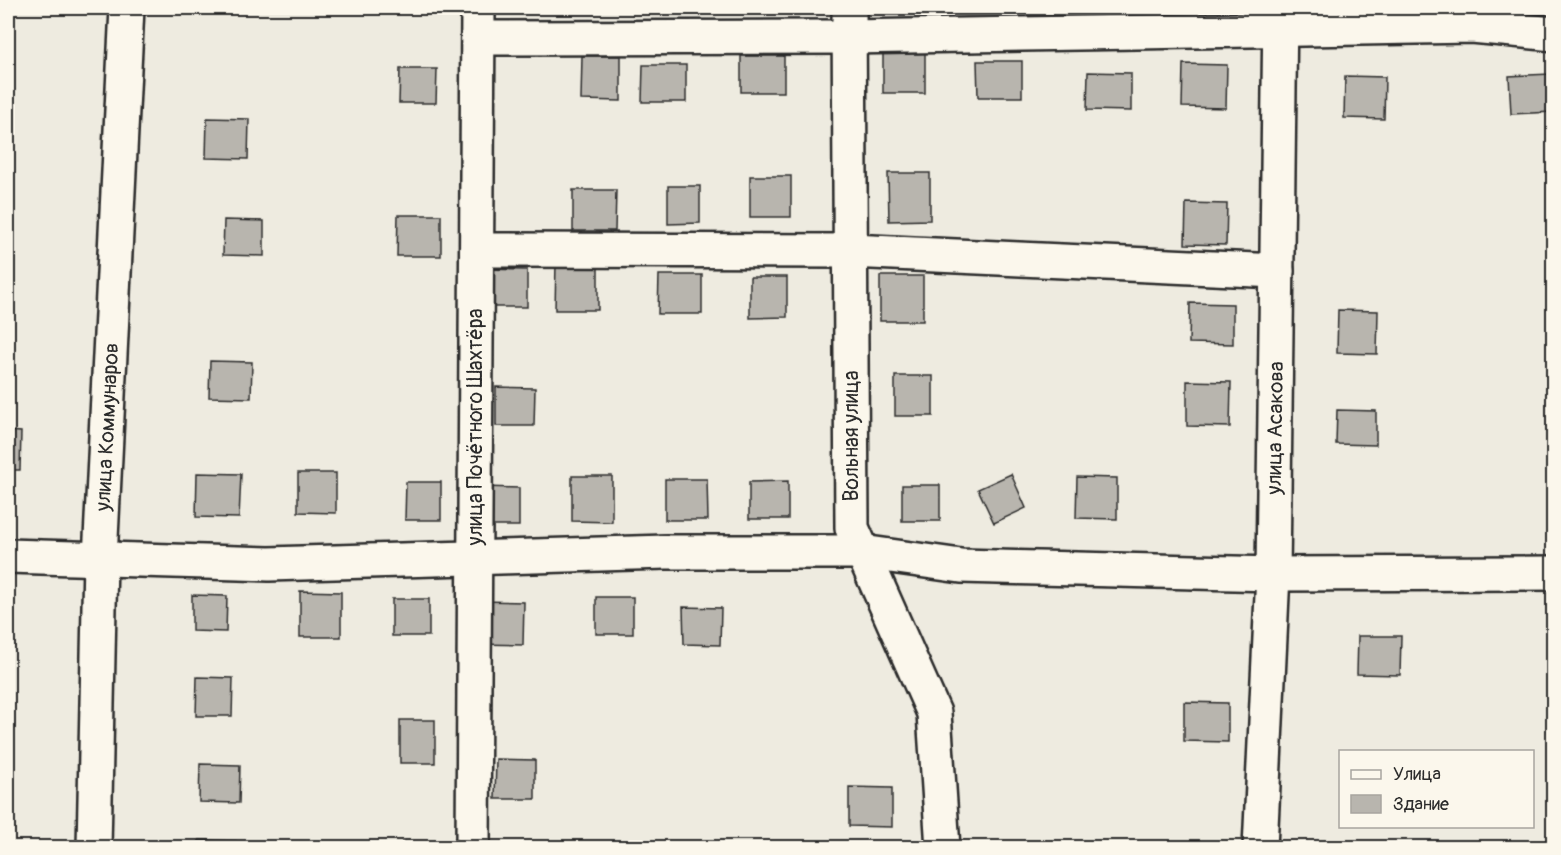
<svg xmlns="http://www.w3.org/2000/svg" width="1561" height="855" viewBox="0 0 1561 855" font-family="Pangolin,sans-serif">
<rect width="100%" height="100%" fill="#eeebe0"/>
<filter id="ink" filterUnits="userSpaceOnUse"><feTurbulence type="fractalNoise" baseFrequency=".0167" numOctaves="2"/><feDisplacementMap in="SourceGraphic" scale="12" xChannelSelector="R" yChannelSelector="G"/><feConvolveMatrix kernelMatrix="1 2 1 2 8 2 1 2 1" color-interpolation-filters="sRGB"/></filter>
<g filter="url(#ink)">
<!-- building -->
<g fill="#b8b5ae" stroke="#2b2b2b" stroke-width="1.5">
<path d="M646 8H685V13L646 12Z"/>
<path d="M1071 8H1113L1114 19 1072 21Z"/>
<rect x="883" y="51" width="42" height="42"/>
<path d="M582 56H621V101L581 100Z"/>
<rect x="741" y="56" width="43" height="36"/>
<path d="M977 61H1022V97H978Z"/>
<path d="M1183 64 1227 65 1226 108 1182 107Z"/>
<path d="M643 65H686V102H642Z"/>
<path d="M400 69H437L436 103H399Z"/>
<path d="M1088 72 1131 73V111L1087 110Z"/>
<path d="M1551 74 1553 112 1511 114 1509 76Z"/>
<path d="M1345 76 1385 77 1384 119 1344 118Z"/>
<path d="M207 118 249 119 248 159 206 158Z"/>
<path d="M888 173H930V220L889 221Z"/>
<rect x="750" y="176" width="41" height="41"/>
<path d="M668 186H700V223L668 224Z"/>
<path d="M573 190H616L615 231H573Z"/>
<path d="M1186 203 1227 204 1226 245 1185 244Z"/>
<path d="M398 215H441V256H397Z"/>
<path d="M224 220 264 221V256L223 255Z"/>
<path d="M556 263 598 264V310H555Z"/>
<path d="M481 269 527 270V307H481Z"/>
<path d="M659 275H702V314H658Z"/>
<rect x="880" y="276" width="43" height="45"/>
<path d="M750 277H787V317L750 318Z"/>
<path d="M1190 303 1233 304V344L1189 343Z"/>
<path d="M1338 310 1378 311 1377 354 1337 353Z"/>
<path d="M210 361 252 362 251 398 209 397Z"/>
<rect x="895" y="376" width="38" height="40"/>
<path d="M1187 381 1231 382 1230 427 1187 426Z"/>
<path d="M496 387 535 388 534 426H496Z"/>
<path d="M1337 410 1376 411V445L1336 444Z"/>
<path d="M8 431 21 432 20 470H8Z"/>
<path d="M197 473 241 474 239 518 196 517Z"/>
<path d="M298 473H336V513L298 512Z"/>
<path d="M1011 474 1026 508 994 523 978 489Z"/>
<path d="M572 476H612V522L572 521Z"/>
<path d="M1077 477 1117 478V519L1076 518Z"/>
<path d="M665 479H707L708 520H665Z"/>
<path d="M788 481V519H749V482Z"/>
<path d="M406 482H441V520H405Z"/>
<rect x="902" y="485" width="38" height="36"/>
<path d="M483 487 519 488V526H483Z"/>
<path d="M300 591 341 592V637H300Z"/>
<path d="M192 595 227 596 226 632 192 631Z"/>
<rect x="596" y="597" width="37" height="37"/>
<rect x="392" y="599" width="37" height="37"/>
<path d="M478 601 524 602 523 645 478 644Z"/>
<path d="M683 607 721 608 720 645 684 644Z"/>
<path d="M1358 636H1401L1400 675 1357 674Z"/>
<path d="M197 677 233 678 232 716H196Z"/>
<path d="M1548 693 1554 694V732H1548Z"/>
<path d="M1184 702 1228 703V742L1184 741Z"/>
<path d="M8 713H13L12 758H8Z"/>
<rect x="400" y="720" width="35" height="43"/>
<path d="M496 759 535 760V799H495Z"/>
<path d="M200 764 240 765 239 803 199 802Z"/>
<path d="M8 779 11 780 9 826H8Z"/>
<path d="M849 787 892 788V827L849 826Z"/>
<path d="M199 840 236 841V848H198Z"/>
<rect x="402" y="842" width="36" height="6"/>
</g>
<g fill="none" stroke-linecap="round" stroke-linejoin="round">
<!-- minor casing -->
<g stroke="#2b2b2b" stroke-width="38">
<g id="minor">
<path d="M849 8 852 528 934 713 943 848"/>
<path d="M478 38 849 37 1472 26 1554 34"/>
<path d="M477 250 851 251 1277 271"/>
<path d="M8 556 269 564 666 552H862L961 566 1273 574 1554 573"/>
<path d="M94 848 100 559 127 8"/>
<path d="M473 848 478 8"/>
<path d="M1260 848 1273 574 1280 8"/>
</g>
</g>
<!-- minor -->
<use href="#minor" stroke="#fbf7ec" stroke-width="33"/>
</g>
</g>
<g text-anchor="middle" stroke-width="4.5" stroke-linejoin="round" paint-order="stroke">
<!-- street labels -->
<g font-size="21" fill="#2b2b2b" stroke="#fbf7ec">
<text transform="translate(107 427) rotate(-87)" y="7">улица Коммунаров</text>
<text transform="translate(475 427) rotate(-90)" y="7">улица Почётного Шахтёра</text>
<text transform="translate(1275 428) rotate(-89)" y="7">улица Асакова</text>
<text transform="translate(851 436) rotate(-90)" y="7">Вольная улица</text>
</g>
</g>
<!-- margin -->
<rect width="1561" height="855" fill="none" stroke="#fbf7ec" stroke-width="30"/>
<rect x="15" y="15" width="1531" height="825" fill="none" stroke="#2b2b2b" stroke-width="2" filter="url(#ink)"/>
<!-- legend -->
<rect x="1339" y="750" width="195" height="78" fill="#fbf7ec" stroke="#a8a59f" stroke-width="1.5"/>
<rect x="1351" y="770" width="30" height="9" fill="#fbf7ec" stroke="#a8a59f" stroke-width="1.5"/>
<text x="1393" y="780" font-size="18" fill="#2b2b2b">Улица</text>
<rect x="1351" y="795" width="30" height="18" fill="#b8b5ae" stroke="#a8a59f" stroke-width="1.5"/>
<text x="1393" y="810" font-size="18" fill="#2b2b2b">Здание</text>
</svg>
